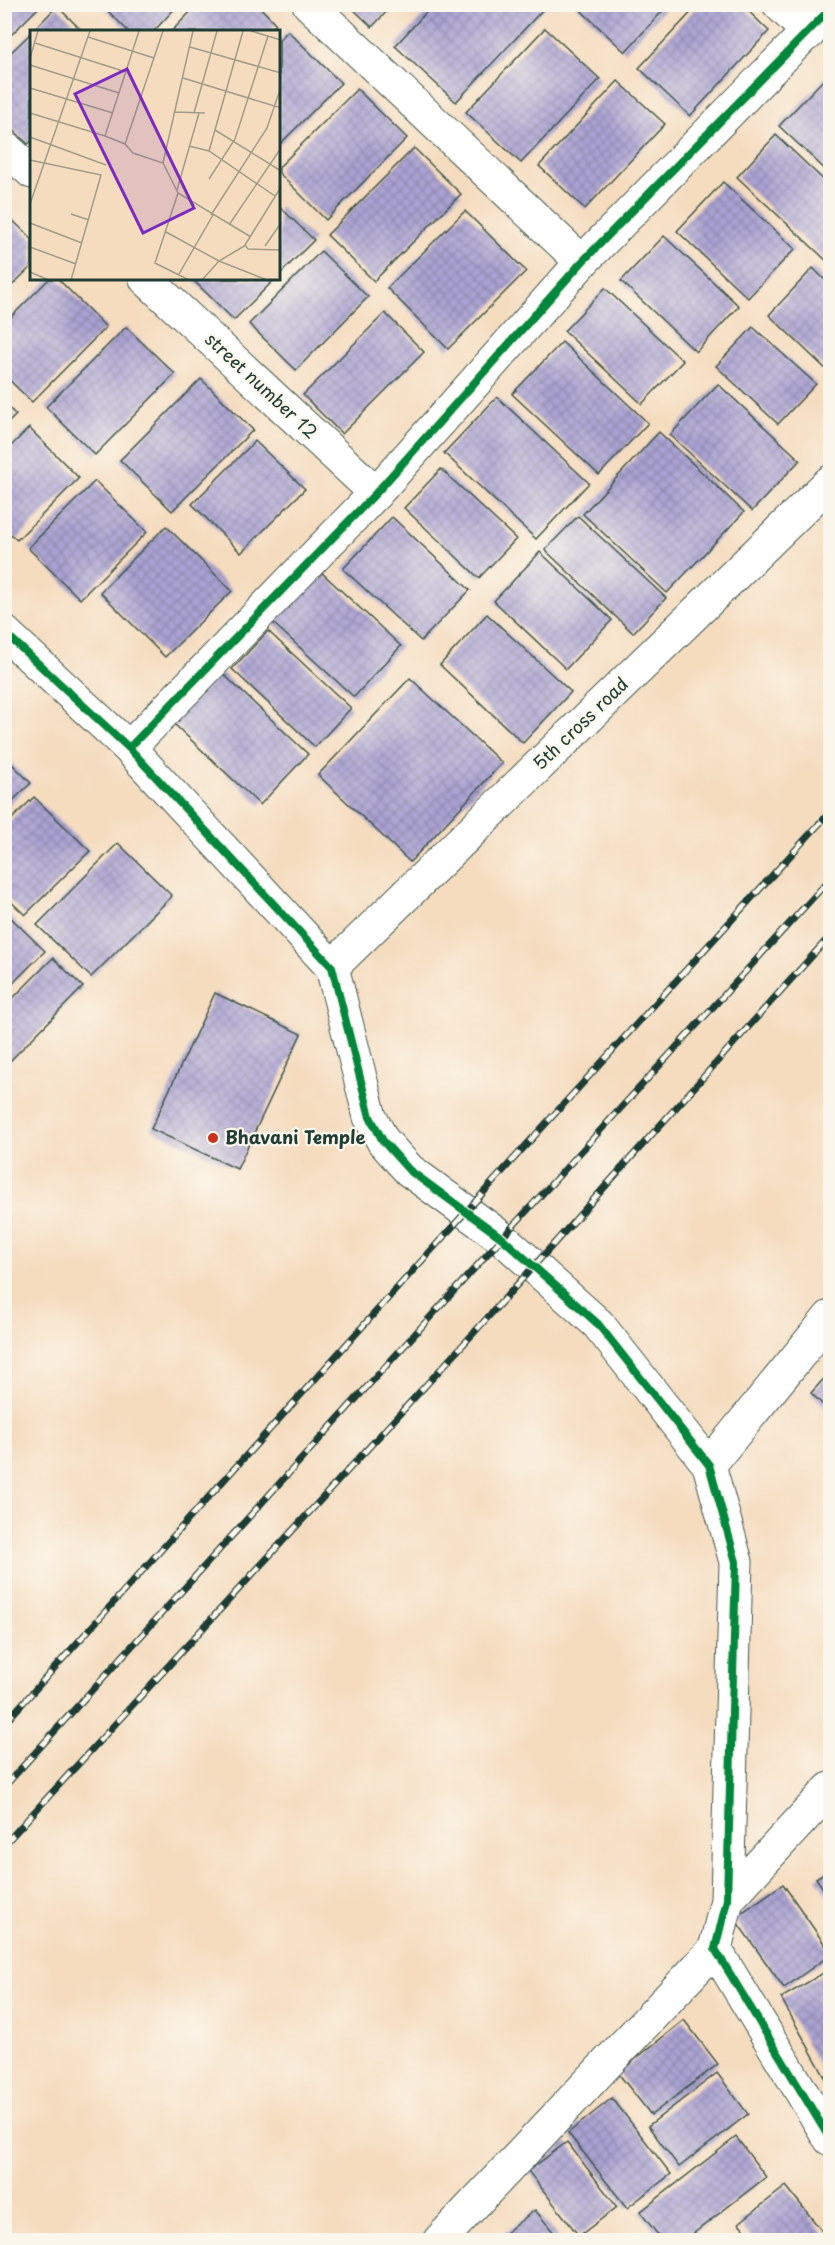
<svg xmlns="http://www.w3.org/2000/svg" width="835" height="2245" viewBox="0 0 835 2245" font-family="'Playpen Sans',sans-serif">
<defs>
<pattern id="building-cross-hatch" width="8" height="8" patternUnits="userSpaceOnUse" patternTransform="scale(1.5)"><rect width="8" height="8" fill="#aba3d3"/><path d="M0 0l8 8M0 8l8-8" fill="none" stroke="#8b86ac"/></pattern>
</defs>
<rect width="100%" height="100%" fill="#fbf7ec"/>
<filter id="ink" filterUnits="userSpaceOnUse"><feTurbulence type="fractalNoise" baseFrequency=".0167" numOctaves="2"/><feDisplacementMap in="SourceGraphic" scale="12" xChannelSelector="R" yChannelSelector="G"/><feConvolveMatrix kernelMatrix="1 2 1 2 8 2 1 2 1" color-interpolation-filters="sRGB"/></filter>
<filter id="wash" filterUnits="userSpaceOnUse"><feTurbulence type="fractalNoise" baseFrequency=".008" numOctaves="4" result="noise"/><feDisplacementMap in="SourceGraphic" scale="24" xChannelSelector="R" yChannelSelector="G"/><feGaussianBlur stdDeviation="1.35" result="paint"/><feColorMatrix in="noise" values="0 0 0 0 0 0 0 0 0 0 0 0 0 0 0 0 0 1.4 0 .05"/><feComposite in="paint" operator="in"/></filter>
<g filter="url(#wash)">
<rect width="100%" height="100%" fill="#f5dcbf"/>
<g id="blocks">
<!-- building -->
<g fill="url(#building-cross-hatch)">
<path d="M4 4H42L4 42Z"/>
<path d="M101 4H179L153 32H129Z"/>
<path d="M198 4H257L276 24 268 32H171Z"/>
<path d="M348 4H394L372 27Z"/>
<path d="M434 4H548L456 102 395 46Z"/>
<path d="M574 4H669L625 52Z"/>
<path d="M699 4H741L769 31 690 116 639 68Z"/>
<path d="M57 6 83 32H32Z"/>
<path d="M545 28 600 79 521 163 466 112Z"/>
<path d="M288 31 341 83 279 145V40Z"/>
<path d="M32 32V141L28 144 4 121V59Z"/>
<path d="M827 76 830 79V174L779 126Z"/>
<path d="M618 81 665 124 585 209 539 166Z"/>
<path d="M357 89 407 138 326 220 279 173V167Z"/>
<path d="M776 135 830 186V259L828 262 737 177Z"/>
<path d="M414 148 461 194 374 281 327 235Z"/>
<path d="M723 182 795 249 748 298 677 231Z"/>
<path d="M279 206 314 240 279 275Z"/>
<path d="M465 211 526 271 448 349 387 288Z"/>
<path d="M4 212 32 239V266L4 293Z"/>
<path d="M664 236 739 306 696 352 621 281Z"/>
<path d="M321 251 368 297 296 370 249 324Z"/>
<path d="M813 268 830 285V373L769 315Z"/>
<path d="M49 279H58L106 327 32 402 4 375V324Z"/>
<path d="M192 279H275L234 320Z"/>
<path d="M605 288 683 361 642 404 564 331Z"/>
<path d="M385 313 424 352 342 434 303 395Z"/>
<path d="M126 327 175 374 95 455 46 407Z"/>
<path d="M753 327 816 384 778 424 716 366Z"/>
<path d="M562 342 648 423 599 475 512 394Z"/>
<path d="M201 379 253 430 172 511 120 460Z"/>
<path d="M718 384 800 460 752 511 670 435Z"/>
<path d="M497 397 589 483 536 539 444 453Z"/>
<path d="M4 403 16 415 4 427Z"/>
<path d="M29 428 79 478 17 540 4 528V453Z"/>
<path d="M659 432 744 512 667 593 583 514Z"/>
<path d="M255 441 305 489 241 553 192 504Z"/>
<path d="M441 469 516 539 479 578 404 508Z"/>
<path d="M95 481 147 532 80 599 28 548Z"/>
<path d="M578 516 666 598 633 633 545 550Z"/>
<path d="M392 517 470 590 421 641 343 569Z"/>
<path d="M166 526 232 591 165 657 100 592Z"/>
<path d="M540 552 612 620 566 669 494 601Z"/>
<path d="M321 572 401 646 354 697 273 623Z"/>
<path d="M487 614 571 692 523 743 440 665Z"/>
<path d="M268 631 351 708 315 747 232 669Z"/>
<path d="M220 671 308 754 260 805 172 722Z"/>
<path d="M410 678 502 763 410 862 318 775Z"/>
<path d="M4 756 31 783 4 809Z"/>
<path d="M34 797 90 851 25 915 4 895V827Z"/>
<path d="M118 843 172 896 91 977 37 925Z"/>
<path d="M4 911 45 951 4 992Z"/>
<path d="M53 958 83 987 8 1063 4 1059V1007Z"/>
<path d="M215 993 301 1034 237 1169 151 1129Z"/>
<path d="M830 1372V1412L811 1393Z"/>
<path d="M830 1869V1899L816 1878Z"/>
<path d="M783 1884 830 1952V1955L784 1988 734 1918Z"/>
<path d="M830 1969V2086L781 1998Z"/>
<path d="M684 2020 718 2064 651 2115 618 2073Z"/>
<path d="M717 2073 748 2114 679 2167 648 2126Z"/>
<path d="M612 2098 671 2174 627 2208 568 2133Z"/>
<path d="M736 2137 766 2177 685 2240H662L640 2212Z"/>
<path d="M567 2142 617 2207 579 2236 528 2171Z"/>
<path d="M786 2186 829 2240H753L739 2223Z"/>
<path d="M535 2210 560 2240H496Z"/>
</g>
</g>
</g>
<g filter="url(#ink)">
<use href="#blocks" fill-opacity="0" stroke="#3f5549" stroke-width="1.5"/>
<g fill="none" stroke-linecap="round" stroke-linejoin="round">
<!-- street casing -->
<g stroke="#3f5549" stroke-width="35">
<g id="street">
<path d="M309 4 582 262"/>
<path d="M779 4 809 33"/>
<path d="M4 147 32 172"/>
<path d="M146 279 376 493"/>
<path d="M4 632 129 748 332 967 370 1117 383 1141 409 1170 502 1238 598 1324 709 1465 736 1562 727 1900 715 1949 830 2139"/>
<path d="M129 748 376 493 582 262 830 9"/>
<path d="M332 967 830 482"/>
<path d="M709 1465 830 1317"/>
<path d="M727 1900 830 1789"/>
<path d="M440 2240 715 1949"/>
</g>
</g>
<!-- street -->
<use href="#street" stroke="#fff" stroke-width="33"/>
<!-- rail casing -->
<g stroke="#1f3d34" stroke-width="7">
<g id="rail">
<path d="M4 1724 519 1153 830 812"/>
<path d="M4 1787 502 1238 830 879"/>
<path d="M4 1845 471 1336 830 936"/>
</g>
</g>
<!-- rail -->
<use href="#rail" stroke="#fbf7ec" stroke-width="4.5" stroke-dasharray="14" stroke-linecap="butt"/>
<!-- cycleway casing -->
<g stroke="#fbf7ec" stroke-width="11">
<g id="cycleway">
<path d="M4 632 129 748 332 967 370 1117 383 1141 409 1170 502 1238 598 1324 709 1465 736 1562 727 1900 715 1949 830 2139"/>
<path d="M129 748 376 493 582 262 830 9"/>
</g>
</g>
<!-- cycleway -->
<use href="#cycleway" stroke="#00873e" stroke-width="8"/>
</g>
</g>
<!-- markers -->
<circle fill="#c8321e" stroke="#fbf7ec" stroke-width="2" cx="213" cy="1138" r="6"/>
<g text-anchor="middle" stroke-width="4.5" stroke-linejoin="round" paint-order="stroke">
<!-- street labels -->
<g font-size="18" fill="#1f3d34" stroke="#fbf7ec">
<text transform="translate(261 386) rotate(43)" y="6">street number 12</text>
<text transform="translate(581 724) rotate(-44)" y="6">5th cross road</text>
</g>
<!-- poi labels -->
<g font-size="18" font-weight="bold" fill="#1f3d34" stroke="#fbf7ec" text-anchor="start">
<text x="225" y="1144">Bhavani Temple</text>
</g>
</g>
<!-- overview -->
<g transform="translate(30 30)">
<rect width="250" height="250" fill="#f5dcbf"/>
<path fill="none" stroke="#9f9c87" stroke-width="1.5" d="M221 1 251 10M58 7 124 28M5 13 96 42M160 17 251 43M0 28 8 1M0 35 89 63M153 48 251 78M0 58 83 83M145 82 175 83M0 83 75 106 95 114 103 123 133 133 148 163 221 207M164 83 187 1M185 100 251 141M75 106 109 1M0 107 76 135M95 114 133 1M159 116 179 121 245 166M179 121 213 1M0 130 71 145 41 250M133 133 163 1M179 149 205 109 238 6M251 157 215 215 218 219 251 220M147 160 169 83M148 163 125 233 159 250M0 174 60 1M41 184 59 190M181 185 237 98 251 57M0 193 52 213M199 195 251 118M136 202 189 231 237 250M235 216 251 193M0 217 46 234M0 242 19 250M149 244 183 185M172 250 189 231 216 215"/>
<path fill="#7b2cbf" fill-opacity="0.15" stroke="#7b2cbf" stroke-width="3" d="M97 39 164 178 113 203 45 64Z"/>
<rect width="250" height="250" fill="none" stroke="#1f3d34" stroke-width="3"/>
</g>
<!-- margin -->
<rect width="835" height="2245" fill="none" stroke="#fbf7ec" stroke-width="24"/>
</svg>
